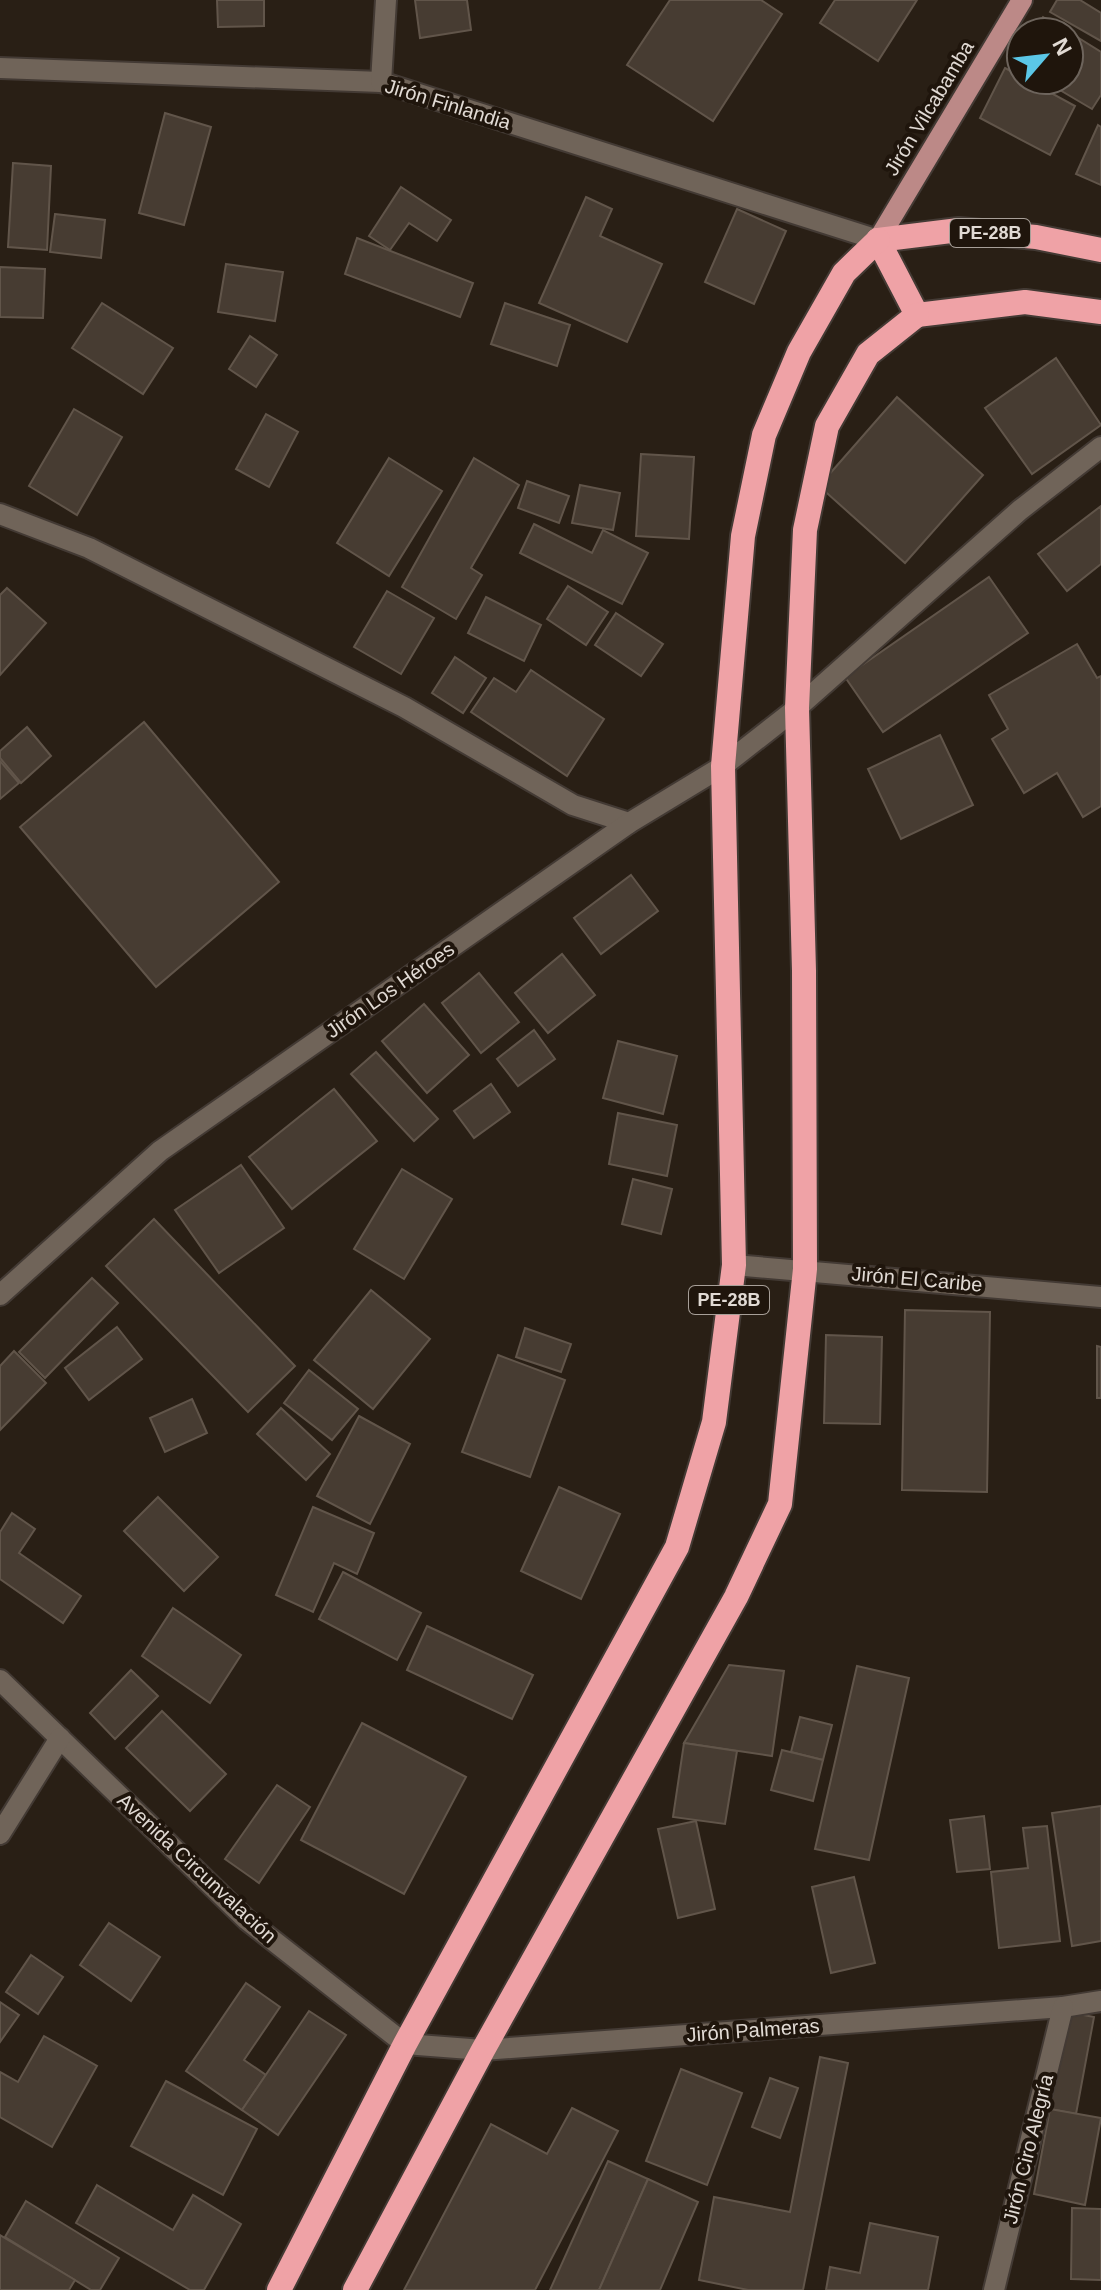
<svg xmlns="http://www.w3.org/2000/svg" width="1101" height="2290" viewBox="0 0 1101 2290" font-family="Helvetica,sans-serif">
<rect width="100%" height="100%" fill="#291f15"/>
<!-- building -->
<g fill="#473c32" stroke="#61554a" stroke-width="2">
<path d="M217 0H264V26L218 27Z"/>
<path d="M415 0H467L471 30 420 38Z"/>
<path d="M670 0H761L782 14 713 121 627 65Z"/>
<path d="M835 0H917L878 61 820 23Z"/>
<path d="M1057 0H1080L1101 13V41L1050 12Z"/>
<path d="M1043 17 1068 32H1034Z"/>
<path d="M1069 32 1101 52V95L1092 109 1043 80H1069Z"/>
<path d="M1005 68 1075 106 1050 155 980 118Z"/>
<path d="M165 113 211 127 184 225 139 213Z"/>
<path d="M1098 125 1101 127V185L1076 174Z"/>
<path d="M13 163 51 166 47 250 8 247Z"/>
<path d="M401 187 451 220 437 241 409 223 390 250 369 236Z"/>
<path d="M586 197 612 209 600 236 662 264 627 342 539 303Z"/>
<path d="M737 209 786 231 754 304 705 282Z"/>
<path d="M55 214 105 220 101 258 50 252Z"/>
<path d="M357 238 473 283 460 317 345 274Z"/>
<path d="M226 264 283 272 275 321 218 312Z"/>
<path d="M0 267 45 269 43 318 0 317Z"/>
<path d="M102 303 173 348 143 394 72 348Z"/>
<path d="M505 303 570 325 557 366 491 344Z"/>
<path d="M250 336 277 355 256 387 229 369Z"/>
<path d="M1056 358 1101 425 1032 474 985 408Z"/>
<path d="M897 397 983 475 905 563 819 486Z"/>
<path d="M74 409 122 437 77 515 29 486Z"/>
<path d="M266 414 298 432 269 487 236 469Z"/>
<path d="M641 454 694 457 689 539 636 536Z"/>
<path d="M389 458 442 491 389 576 337 543Z"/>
<path d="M474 458 519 485 471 568 482 575 456 619 402 587Z"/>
<path d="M527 481 569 496 559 523 518 508Z"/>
<path d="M580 485 620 493 613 530 572 523Z"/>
<path d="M1101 506V564L1067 591 1038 554Z"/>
<path d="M534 524 592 553 603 530 648 553 622 604 520 553Z"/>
<path d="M989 577 1028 633 883 732 845 677Z"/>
<path d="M568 586 608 612 586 645 547 619Z"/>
<path d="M7 588 46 623 0 675V595Z"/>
<path d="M387 591 434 618 401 674 354 647Z"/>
<path d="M486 597 541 625 524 661 468 633Z"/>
<path d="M616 613 663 644 641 676 595 645Z"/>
<path d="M1077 644 1097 678 1101 676V806L1083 817 1057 773 1024 793 992 739 1008 729 989 695Z"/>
<path d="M455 657 486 678 463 713 432 693Z"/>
<path d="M531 670 604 719 567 776 471 712 494 678 516 692Z"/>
<path d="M144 722 279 882 156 987 20 827Z"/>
<path d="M27 727 51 756 21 783 0 758V751Z"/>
<path d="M940 735 973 805 901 839 868 769Z"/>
<path d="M0 761 19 783 0 799Z"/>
<path d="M631 875 658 911 601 954 574 918Z"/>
<path d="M562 954 595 995 548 1033 515 993Z"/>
<path d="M479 973 519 1022 481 1053 442 1003Z"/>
<path d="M424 1004 469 1055 427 1093 382 1041Z"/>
<path d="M534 1030 555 1059 518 1086 497 1059Z"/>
<path d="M618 1041 677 1056 663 1114 603 1098Z"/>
<path d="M376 1052 438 1119 414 1141 351 1074Z"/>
<path d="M491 1084 510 1112 474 1138 454 1111Z"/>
<path d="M334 1089 377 1141 292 1209 249 1157Z"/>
<path d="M618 1113 677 1125 667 1176 609 1164Z"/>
<path d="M241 1165 284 1228 219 1273 175 1210Z"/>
<path d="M402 1169 452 1199 404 1279 354 1249Z"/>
<path d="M633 1179 672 1189 661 1234 622 1224Z"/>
<path d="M154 1219 295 1366 248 1412 106 1266Z"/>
<path d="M92 1278 118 1303 45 1378 19 1352Z"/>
<path d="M371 1290 430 1339 373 1409 314 1360Z"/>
<path d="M905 1310 990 1312 987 1492 902 1490Z"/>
<path d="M117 1327 142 1359 89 1400 65 1368Z"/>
<path d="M525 1328 571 1344 561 1372 516 1357Z"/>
<path d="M826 1335 882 1337 880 1424 824 1423Z"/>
<path d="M1097 1346 1101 1347V1398H1097Z"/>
<path d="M14 1351 46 1383 0 1430V1366Z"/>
<path d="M498 1355 565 1380 530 1477 462 1452Z"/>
<path d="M309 1370 358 1409 332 1440 284 1403Z"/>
<path d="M192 1399 207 1433 165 1452 150 1418Z"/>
<path d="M281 1408 330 1454 306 1480 257 1434Z"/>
<path d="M359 1416 410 1444 370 1524 317 1496Z"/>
<path d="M559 1487 620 1514 581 1599 521 1571Z"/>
<path d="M158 1497 218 1557 184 1591 124 1531Z"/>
<path d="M313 1507 374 1533 357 1574 334 1563 313 1612 276 1595Z"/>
<path d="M12 1513 35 1529 19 1553 81 1596 63 1623 0 1579V1532Z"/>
<path d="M343 1572 421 1613 397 1660 319 1619Z"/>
<path d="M173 1608 241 1655 210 1703 142 1656Z"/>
<path d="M427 1626 533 1675 512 1719 407 1670Z"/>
<path d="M729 1665 784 1671 772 1756 684 1743Z"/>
<path d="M857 1666 909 1678 869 1860 815 1849Z"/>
<path d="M131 1670 158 1696 115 1739 90 1713Z"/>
<path d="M162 1711 226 1774 190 1811 126 1748Z"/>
<path d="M800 1717 832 1725 823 1760 791 1752Z"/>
<path d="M362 1723 466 1777 404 1894 301 1840Z"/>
<path d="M684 1743 737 1751 725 1824 673 1817Z"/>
<path d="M782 1750 823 1760 813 1801 771 1790Z"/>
<path d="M277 1785 310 1807 259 1883 225 1859Z"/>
<path d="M1101 1806V1941L1072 1946 1052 1813Z"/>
<path d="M984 1816 990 1869 957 1872 950 1820Z"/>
<path d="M696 1821 715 1909 678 1918 658 1829Z"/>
<path d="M1047 1826 1060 1941 999 1948 991 1872 1028 1868 1023 1828Z"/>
<path d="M854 1877 875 1963 831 1973 812 1887Z"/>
<path d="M109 1923 160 1957 131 2001 80 1965Z"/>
<path d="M31 1955 63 1977 38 2014 6 1992Z"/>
<path d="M246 1983 280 2007 244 2060 266 2075 242 2110 186 2071Z"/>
<path d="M0 2002 19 2015 0 2042Z"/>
<path d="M309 2011 346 2035 278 2135 242 2110Z"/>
<path d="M1068 2012 1094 2017 1076 2114 1050 2109Z"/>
<path d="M44 2036 97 2066 52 2147 0 2117V2072L18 2082Z"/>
<path d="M820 2057 848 2063 803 2290H748L699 2280 714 2197 790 2212Z"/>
<path d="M681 2069 742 2093 707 2185 646 2161Z"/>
<path d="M770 2078 798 2088 780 2138 752 2127Z"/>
<path d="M166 2081 257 2129 223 2195 131 2146Z"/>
<path d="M572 2108 618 2131 535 2290H404L491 2124 547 2154Z"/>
<path d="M1050 2109 1101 2118 1085 2205 1034 2194Z"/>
<path d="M608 2161 648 2179 599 2290H550Z"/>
<path d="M648 2179 698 2202 660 2290H599Z"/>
<path d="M97 2185 173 2230 193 2195 241 2224 204 2290H190L76 2223Z"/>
<path d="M26 2201 119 2258 100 2290H91L5 2237Z"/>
<path d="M1072 2208 1101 2209V2280L1071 2279Z"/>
<path d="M870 2223 938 2237 928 2290H826L830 2267 860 2273Z"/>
<path d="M0 2235 75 2280 69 2290H0Z"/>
</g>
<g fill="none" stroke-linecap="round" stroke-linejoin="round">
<!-- minor casing -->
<g stroke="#433a34" stroke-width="24">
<g id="minor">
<path d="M0 68 381 82 878 240"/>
<path d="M381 82 386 0"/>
<path d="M0 514 89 548 404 707 573 805 629 823"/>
<path d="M734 1265 1101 1297"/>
<path d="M0 1295 160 1151 629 823 723 766 797 708 1020 510 1101 447"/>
<path d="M0 1680 247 1920 405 2044 483 2050 1063 2007 1101 2001"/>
<path d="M0 1834 60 1738"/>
<path d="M994 2290 1063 2007"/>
</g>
</g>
<!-- major casing -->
<g stroke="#433a34" stroke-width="24">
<path id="major" d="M878 240 1022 0"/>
</g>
<!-- highway casing -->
<g stroke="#433a34" stroke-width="28">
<g id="highway">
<path d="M878 240 959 230 1036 237 1101 250"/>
<path d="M878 240 917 315"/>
<path d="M917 315 1025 302 1101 312"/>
<path d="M279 2290 405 2044 677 1547 714 1422 734 1265 723 766 743 536 764 435 799 352 844 273 878 240"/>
<path d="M355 2290 483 2050 736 1597 780 1504 805 1269 804 971 797 708 805 530 827 426 868 354 917 315"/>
</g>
</g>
<!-- minor -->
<use href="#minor" stroke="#706459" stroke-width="20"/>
<!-- major -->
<use href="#major" stroke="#bc8987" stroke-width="20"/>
<!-- highway -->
<use href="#highway" stroke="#efa2a6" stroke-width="24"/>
</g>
<g text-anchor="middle" stroke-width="8" stroke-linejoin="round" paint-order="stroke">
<!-- shield labels -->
<g fill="#1f150c" stroke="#a79f98" stroke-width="2">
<rect x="950" y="219" width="80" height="28" rx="6"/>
<rect x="689" y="1286" width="80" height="28" rx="6"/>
</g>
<g font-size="18" font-weight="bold" fill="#e1dad4">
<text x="990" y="239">PE-28B</text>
<text x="729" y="1306">PE-28B</text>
</g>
<!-- street labels -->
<g font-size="20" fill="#e1dad4" stroke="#1f150c">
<text transform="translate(448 104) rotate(17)" y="7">Jirón Finlandia</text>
<text transform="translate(929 108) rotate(-59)" y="7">Jirón Vilcabamba</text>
<text transform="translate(390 990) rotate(-35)" y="7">Jirón Los Héroes</text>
<text transform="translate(917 1279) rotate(5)" y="7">Jirón El Caribe</text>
<text transform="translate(197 1868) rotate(43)" y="7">Avenida Circunvalación</text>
<text transform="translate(753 2030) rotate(-4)" y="7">Jirón Palmeras</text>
<text transform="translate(1028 2149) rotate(-76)" y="7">Jirón Ciro Alegría</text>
</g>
</g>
<!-- north arrow -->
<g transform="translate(1045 56) rotate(62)"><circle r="38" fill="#1f150c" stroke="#6d645c" stroke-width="2"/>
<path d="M0-6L14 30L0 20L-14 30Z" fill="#5bc7e7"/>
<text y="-12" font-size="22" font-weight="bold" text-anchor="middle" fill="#e1dad4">N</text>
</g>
</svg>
